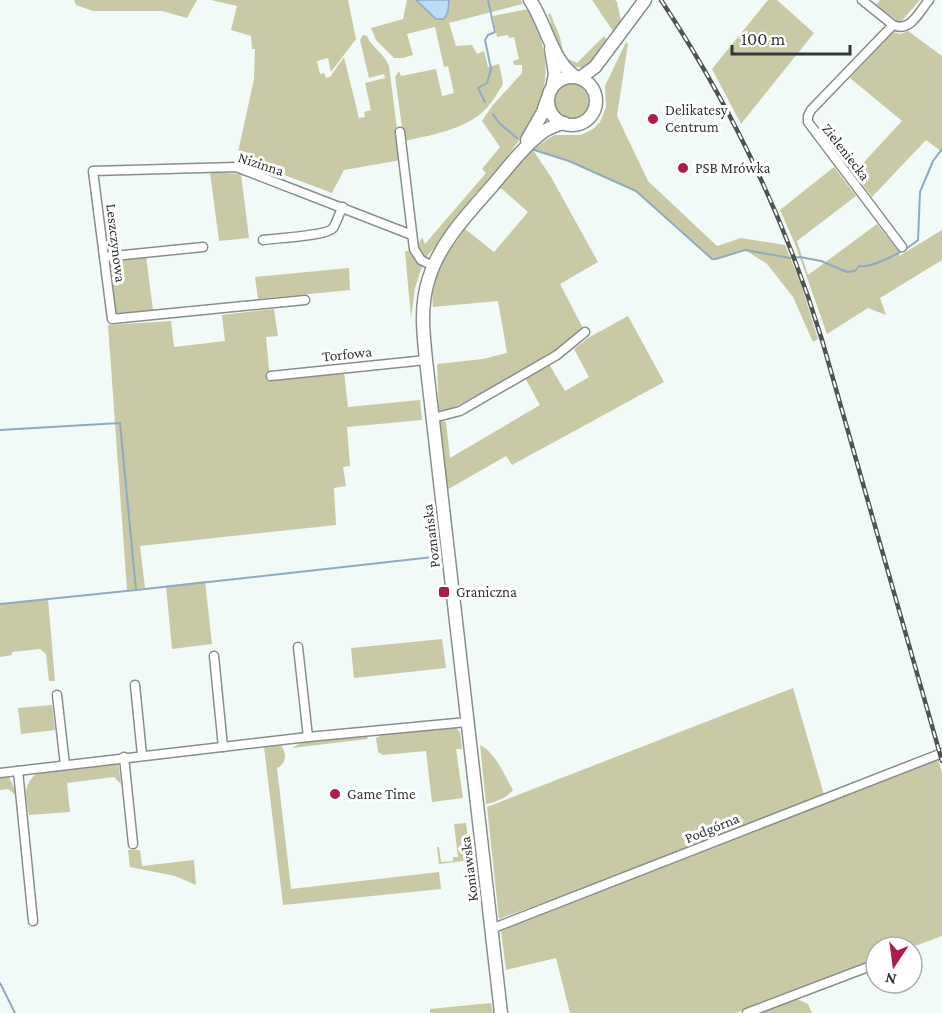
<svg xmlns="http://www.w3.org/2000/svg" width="942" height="1013" viewBox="0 0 942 1013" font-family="'Crimson Pro',serif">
<rect width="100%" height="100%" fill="#f2faf7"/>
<!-- green -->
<g fill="#c9c9a5">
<path d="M74 0H197L187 18 162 11H93L76 5Z"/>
<path d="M211 0H348L356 39 331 72 328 58 317 61 320 74 324 73 326 78 330 77 344 57 359 118 365 117 364 112 371 110 365 83 385 78 384 74 369 78 360 40 363 35 367 36C372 48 384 53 389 66L401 160 344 170 332 193 237 157 254 79 255 49H252L251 36 231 30 237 6Z"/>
<path d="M407 0H521L523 4 449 23 456 46 472 45 477 54 484 51 488 67 499 64 503 82 502 86C497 94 492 102 486 109 465 130 431 135 404 141L395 77 399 71 401 76 436 69 442 96 454 93 448 66 444 67 435 27 407 34 413 55 403 58H394L376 40 371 28 403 19Z"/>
<path d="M592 0H615L617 2 621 21 613 31Z"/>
<path d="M768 0H777L814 33 741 124 712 69Z"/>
<path d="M880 0H920L900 23 876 5Z"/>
<path d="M528 9C573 92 523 137 471 199 456 218 442 241 426 257L424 256 418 245 422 237 425 244 486 173 482 169 500 147 482 121 492 106 522 73V65H514L513 61 519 59 514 37 509 38 508 35 497 37 493 16Z"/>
<path d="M550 13 560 37 564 56H563L549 24 551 23 548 14Z"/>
<path d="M908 31 942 56V152L926 140 872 197 854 173 902 121 850 78 893 32 901 34Z"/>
<path d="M604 36 607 40 596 57 585 68 575 67 566 58 577 63Z"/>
<path d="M626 42 628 44 617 116 648 181 717 246 741 238 785 245 800 281 818 339 813 342 793 297 767 264 745 250 716 259H712L636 191 569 161 533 150 551 177 598 262 560 284 585 332 508 380 439 415 437 364 483 359 507 353 498 301 433 307C429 274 447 255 465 229L494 252 528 212 502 189H497L532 150 554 135H581L593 129 600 122 606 107 605 86Z"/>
<circle cx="571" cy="102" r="18"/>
<path d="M834 167 856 196 797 241 808 275 877 224 900 253 899 256 942 230V260L880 298 886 315 868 308 827 334 795 244 780 210Z"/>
<path d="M210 172 241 174 249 238 219 241Z"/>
<path d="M405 251H410L422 267 415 288 411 318Z"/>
<path d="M146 256 153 310 114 314 108 265 112 260Z"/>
<path d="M349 268 350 290 258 299 255 277Z"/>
<path d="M274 309 278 336 266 337 270 380 344 372 348 407 420 400 422 420 347 427 350 466 343 467 346 486 334 488 336 525 140 546 145 588 127 590 108 325 171 321 174 347 225 341 222 315Z"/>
<path d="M628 316 664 382 512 465 506 456 445 491 438 420 446 422 450 458 540 405 524 376 549 364 565 391 589 377 574 349 588 338Z"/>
<path d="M205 581 212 644 172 649 166 586Z"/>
<path d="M48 599 55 681H49L46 654 40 649 12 652V655L0 657V604Z"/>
<path d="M442 639 446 668 354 678 351 648Z"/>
<path d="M793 688 825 798 938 758 942 773V936L912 947H876V959L736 1013H570L556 958 506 970 501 931 798 809 499 919 487 807Z"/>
<path d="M52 705 55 730 21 734 18 708Z"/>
<path d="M456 728 460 732 462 749H456L463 798 432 802 426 751 383 755 378 752 376 738 389 732Z"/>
<path d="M365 734 368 739 292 748 304 741Z"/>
<path d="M280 744C287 752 287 764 277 768L291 889 439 872 441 889 283 905 264 747 230 750Z"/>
<path d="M480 745C496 753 504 775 513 790 508 797 495 803 486 804Z"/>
<path d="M118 761 121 784 114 777 67 783 70 812 29 815C26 798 22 786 36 774Z"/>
<path d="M8 775 17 794H14L8 789 0 790V776Z"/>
<path d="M466 823 471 860 439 864 437 847H439L441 862 453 861V857H458L454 824Z"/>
<path d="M128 850H140L142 866 194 860 196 885 175 876 130 867Z"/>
<path d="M797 999 808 1004 812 1013H760Z"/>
<path d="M491 1003 493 1013H430V1009Z"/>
</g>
<!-- water -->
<path fill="#b8dcf9" stroke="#90aabe" stroke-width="1.5" d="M416 0H449L448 11 444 19H436Z"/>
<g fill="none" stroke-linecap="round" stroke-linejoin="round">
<!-- stream -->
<g stroke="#90aabe" stroke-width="2">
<path d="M485 102 478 88 487 83 491 69 485 40 488 35 495 32 488 0"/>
<path d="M493 114 499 123 517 138"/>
<path d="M531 149 569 161 636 191 712 259H716L745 250 790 258 800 257 821 261 847 272 855 271 859 266C872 269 908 249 918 240L920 192 933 161 942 149"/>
<path d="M0 430 120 423 136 590 433 557"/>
<path d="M0 604 136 590"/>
<path d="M0 983 15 1013"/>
</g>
<!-- street casing -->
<g stroke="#878f8c" stroke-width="11">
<g id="street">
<path d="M862 0 893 25 811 110 808 116V122L902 247"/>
<path d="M893 25C910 33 919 12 929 0"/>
<path d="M400 132 414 249 421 260 433 266"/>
<path d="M263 240C276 238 327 236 333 228 337 222 339 213 343 207"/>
<path d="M104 257 203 247"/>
<path d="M305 300 112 319 93 171 236 167 412 235"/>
<path d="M271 376 426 360"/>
<path d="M433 418 460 411 557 355 585 332"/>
<path d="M298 647 308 737"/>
<path d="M214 656 223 747"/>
<path d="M135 685 142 755"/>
<path d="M57 695 65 765"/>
<path d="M124 757 133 844"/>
<path d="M18 771 33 921"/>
<path d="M0 773 308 737 467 722"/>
<path d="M491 929 942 753"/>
<path d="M747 1013 876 964"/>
</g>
</g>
<!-- secondary casing -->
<g stroke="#878f8c" stroke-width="15">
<g id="secondary">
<path d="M530 0C546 23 552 62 576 77"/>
<path d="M551 49 555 74 553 84"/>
<circle cx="572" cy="101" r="24"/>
<path d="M580 78 595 67 645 0"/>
<path d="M527 140 543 112 547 100"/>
<path d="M501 1013 426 360C423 332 420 305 429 278 440 242 469 213 493 185 509 166 524 146 543 132 550 127 556 125 564 123"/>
</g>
</g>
<!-- street -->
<use href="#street" stroke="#fff" stroke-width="8"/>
<!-- secondary -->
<use href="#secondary" stroke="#fff" stroke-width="12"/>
<!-- rail casing -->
<g stroke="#4f5351" stroke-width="4.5">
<path id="rail" d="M661 0C731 106 785 218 822 340L942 761"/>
</g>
<!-- rail -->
<use href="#rail" stroke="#fff" stroke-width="2" stroke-dasharray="7" stroke-linecap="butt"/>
</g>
<!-- markers -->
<g fill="#ac1b51" stroke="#fff" stroke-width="2">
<circle cx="653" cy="119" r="6"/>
<circle cx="683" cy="168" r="6"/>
<rect x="438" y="586" width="12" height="12" rx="3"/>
<circle cx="335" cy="794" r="6"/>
</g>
<g text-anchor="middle" stroke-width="6" stroke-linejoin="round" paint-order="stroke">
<!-- poi labels -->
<g font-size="15" fill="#343736" stroke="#fff" text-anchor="start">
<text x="665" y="115">Delikatesy<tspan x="665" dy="17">Centrum</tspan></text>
<text x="695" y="173">PSB Mrówka</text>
<text x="456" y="597">Graniczna</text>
<text x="347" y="799">Game Time</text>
</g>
<!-- street labels -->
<g font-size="15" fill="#343736" stroke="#fff">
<text transform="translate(846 152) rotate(52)" y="5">Zieleniecka</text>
<text transform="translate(261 164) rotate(18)" y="5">Nizinna</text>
<text transform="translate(116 243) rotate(83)" y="5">Leszczynowa</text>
<text transform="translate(347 354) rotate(-6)" y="5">Torfowa</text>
<text transform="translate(431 536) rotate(-97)" y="5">Poznańska</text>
<text transform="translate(712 828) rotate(-22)" y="5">Podgórna</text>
<text transform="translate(469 869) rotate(-97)" y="5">Koniawska</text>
</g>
</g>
<!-- north arrow -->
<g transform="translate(894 965) rotate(193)"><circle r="28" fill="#ffffff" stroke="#aeafaf" stroke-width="1.5"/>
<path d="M0-4.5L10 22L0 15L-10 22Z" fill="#ac1b51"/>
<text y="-9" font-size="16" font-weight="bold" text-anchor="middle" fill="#343736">N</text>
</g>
<!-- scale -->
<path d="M732 45v9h118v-9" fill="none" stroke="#343736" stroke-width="3"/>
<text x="741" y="45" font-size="18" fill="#343736" stroke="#ffffff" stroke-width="4.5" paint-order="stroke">100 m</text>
</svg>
